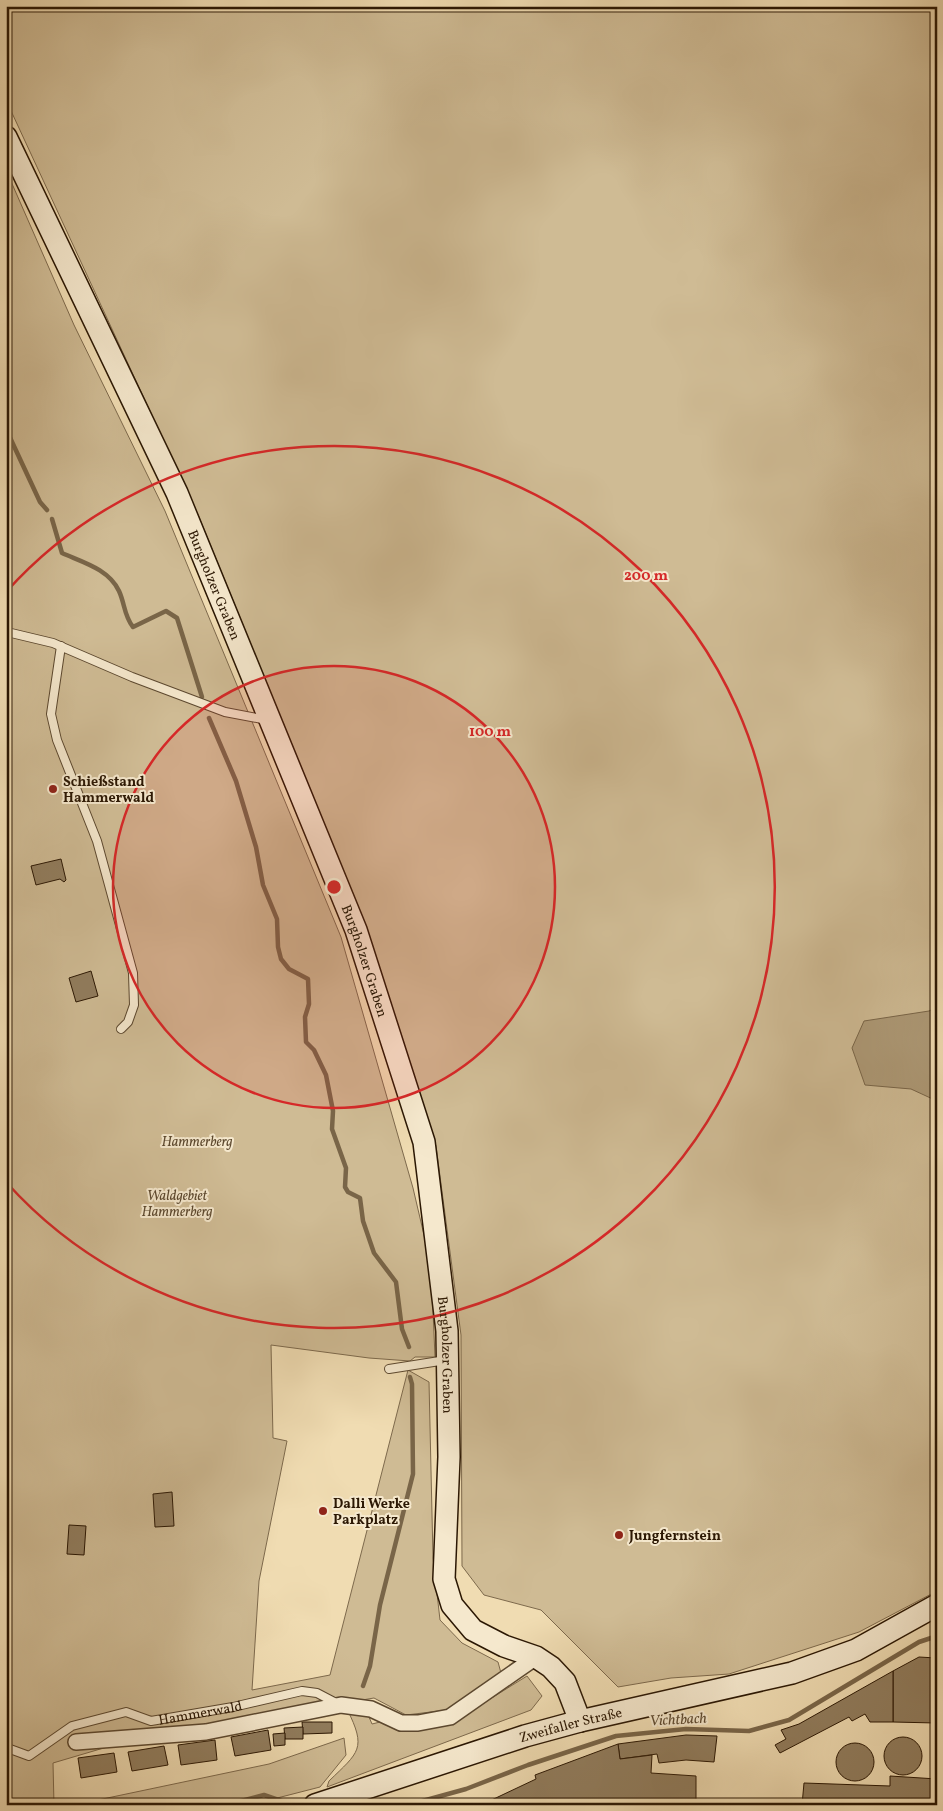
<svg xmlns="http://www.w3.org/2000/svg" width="943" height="1811" viewBox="0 0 943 1811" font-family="Vollkorn,serif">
<rect width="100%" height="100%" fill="#f0dcb2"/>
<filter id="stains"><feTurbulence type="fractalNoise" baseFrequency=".004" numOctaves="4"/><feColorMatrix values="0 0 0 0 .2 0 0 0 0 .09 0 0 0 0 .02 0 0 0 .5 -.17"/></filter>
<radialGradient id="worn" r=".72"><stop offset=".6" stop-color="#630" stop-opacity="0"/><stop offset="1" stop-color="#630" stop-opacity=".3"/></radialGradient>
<!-- green -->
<g fill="#cfbb94" stroke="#7d694c">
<path d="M26 6H937V1591L859 1632 729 1674 671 1678 618 1687 541 1610 484 1595 462 1566 461 1335 436 1146 366 927 199 517 6 100V14Z"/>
<path d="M6 170 74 325 165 511 341 937 413 1188 431 1265 435 1357H415L410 1361 369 1358 271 1345 273 1438 287 1441 259 1581 252 1690 330 1675 408 1370 429 1382 433 1558 440 1620 462 1643 498 1662 501 1673 447 1710 406 1715 374 1698 161 1734V1738L107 1747 53 1763 54 1805H6Z"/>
<path d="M527 1676 542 1696 531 1710 327 1787 329 1781C359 1752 367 1749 347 1709L369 1717 372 1724 380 1722 397 1730H417L453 1722Z"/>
<path d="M344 1738 346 1755 320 1787 250 1805H74L269 1764Z"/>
</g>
<!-- water -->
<path fill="#ad9976" stroke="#796548" d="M937 1007V1101L911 1089 865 1085 852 1048 864 1021 929 1011Z"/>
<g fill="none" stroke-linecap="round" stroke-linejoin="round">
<!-- stream -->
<g stroke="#796548" stroke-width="4.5">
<path d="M6 429 40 502 47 510"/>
<path d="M52 519 62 553C82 562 109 569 119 591 125 604 124 616 133 627L166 611 177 618 202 697"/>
<path d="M209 718 236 781 256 847 263 885 277 919 278 947 281 959 289 969 308 979 309 1004 305 1017 306 1042 314 1050 326 1075 333 1111 332 1129 346 1168 345 1187 348 1192 360 1198 363 1221 374 1253 396 1282 402 1329 409 1347"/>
<path d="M363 1686 370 1666 380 1605 413 1474 412 1384 410 1377"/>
<path d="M380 1801 381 1805"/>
<path d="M226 1805 264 1795 293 1805"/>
<path d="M408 1805 466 1789 528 1765 616 1736 686 1729 749 1731 789 1720 919 1642 937 1636"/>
</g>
</g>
<!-- building -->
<g fill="#917d5e" stroke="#2b1703">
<path d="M61 859 66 880 64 882 60 879 36 885 31 866Z"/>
<path d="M91 971 98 996 76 1002 69 978Z"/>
<path d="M172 1492 174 1526 155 1527 153 1494Z"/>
<path d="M69 1525 86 1526 84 1555 67 1554Z"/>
<path d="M919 1657 936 1658V1723L893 1722V1671Z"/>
<path d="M893 1671V1722H870L865 1714 852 1721 849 1717 780 1753 775 1745 786 1739 781 1730 799 1724Z"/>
<path d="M302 1722H332V1733L303 1734Z"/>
<path d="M303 1727V1739H285L284 1728Z"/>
<path d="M268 1730 271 1750 235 1756 231 1737Z"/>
<path d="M285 1733V1745L274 1746 273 1734Z"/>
<path d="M686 1735 717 1736 714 1762 686 1760 659 1763 657 1754 620 1759 618 1744Z"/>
<circle cx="903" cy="1756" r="19"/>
<path d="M215 1740 217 1760 181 1765 178 1745Z"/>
<circle cx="855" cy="1762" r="19"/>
<path d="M618 1744 620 1759 652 1755 651 1773 696 1776V1805H481L536 1779 535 1775Z"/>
<path d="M164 1746 168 1765 132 1771 128 1752Z"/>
<path d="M114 1753 117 1772 81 1778 78 1758Z"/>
<path d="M890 1776 937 1779V1805H802L804 1783 890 1786Z"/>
</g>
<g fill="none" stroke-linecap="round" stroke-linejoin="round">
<!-- lane casing -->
<g stroke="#5c482f" stroke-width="10">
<g id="lane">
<path d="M7 632 53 643 132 677 225 712 267 720"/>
<path d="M61 646 51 714 57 740 97 841 133 973 134 1005 128 1022 121 1029"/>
<path d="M389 1369 446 1360"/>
<path id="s1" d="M10 1749 29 1756 72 1726 126 1712 151 1721 233 1707 302 1691 317 1693 338 1704"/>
</g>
</g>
<!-- street casing -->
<g stroke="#5c482f" stroke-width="18">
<path id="street" d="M76 1742 206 1732 341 1705 371 1709 401 1723H418L450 1717 536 1657"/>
</g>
<!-- secondary casing -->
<g stroke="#2b1703" stroke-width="24">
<g id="secondary">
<path id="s2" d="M6 137 177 493 356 930 424 1142 447 1331 449 1457 444 1579 452 1605 473 1630 504 1646 536 1657 551 1667 565 1682 580 1721"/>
<path id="s3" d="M315 1805 525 1736 580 1721 792 1673 856 1650 937 1605"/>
</g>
</g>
<!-- lane -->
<use href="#lane" stroke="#f5e8cd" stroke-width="8"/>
<!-- street -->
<use href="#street" stroke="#f5e8cd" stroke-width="15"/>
<!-- secondary -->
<use href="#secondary" stroke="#f5e8cd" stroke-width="21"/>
</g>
<!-- distance rings -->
<circle cx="334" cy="887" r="221" fill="#d62828" fill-opacity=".12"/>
<g fill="none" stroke="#d62828" stroke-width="2.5">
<circle cx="334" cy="887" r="221"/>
<path d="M6 592A441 441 0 1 1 6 1182"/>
</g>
<!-- markers -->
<g fill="#8f2418" stroke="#f5e8cd" stroke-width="2">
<circle cx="53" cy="789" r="5"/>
<circle cx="323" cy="1511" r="5"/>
<circle cx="619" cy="1535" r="5"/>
</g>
<g text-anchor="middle" stroke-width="4" stroke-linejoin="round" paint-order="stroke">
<!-- street labels -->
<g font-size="14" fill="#2b1703" stroke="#f5e8cd">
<text dy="5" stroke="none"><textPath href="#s2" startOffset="494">Burgholzer Graben</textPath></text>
<text dy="5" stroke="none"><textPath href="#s2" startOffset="899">Burgholzer Graben</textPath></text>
<text dy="5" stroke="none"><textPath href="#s2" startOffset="1304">Burgholzer Graben</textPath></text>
<text dy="5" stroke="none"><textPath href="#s1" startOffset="205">Hammerwald</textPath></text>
<text dy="5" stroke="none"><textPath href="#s3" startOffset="268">Zweifaller Straße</textPath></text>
</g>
<!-- poi labels -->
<g font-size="14" font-weight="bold" fill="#2b1703" stroke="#f5e8cd" text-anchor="start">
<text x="63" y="786">Schießstand<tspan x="63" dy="16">Hammerwald</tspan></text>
<text x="333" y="1508">Dalli Werke<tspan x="333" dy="16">Parkplatz</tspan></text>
<text x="629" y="1540">Jungfernstein</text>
</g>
<!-- park labels -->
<g font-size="14" font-style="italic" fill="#5c482e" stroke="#f5e8cd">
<text x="197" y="1146">Hammerberg</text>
<text x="177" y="1200">Waldgebiet<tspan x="177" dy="16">Hammerberg</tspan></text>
</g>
<!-- water labels -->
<g font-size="15" font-style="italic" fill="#5f4b31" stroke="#f5e8cd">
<text transform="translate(678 1719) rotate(-3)" y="5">Vichtbach</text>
</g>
</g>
<circle cx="334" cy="887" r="8" fill="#d62828" stroke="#f5e8cd" stroke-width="2.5"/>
<g font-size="15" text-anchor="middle" font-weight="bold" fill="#d62828" stroke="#f5e8cd" stroke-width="4" stroke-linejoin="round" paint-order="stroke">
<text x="646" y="580">200 m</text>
<text x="490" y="736">100 m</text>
</g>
<!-- margin -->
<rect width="943" height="1811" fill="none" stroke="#f0dcb2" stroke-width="25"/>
<rect x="8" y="8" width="928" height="1796" fill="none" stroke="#2b1703" stroke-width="2.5"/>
<rect x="12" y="12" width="918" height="1786" fill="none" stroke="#2b1703"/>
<rect width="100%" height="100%" filter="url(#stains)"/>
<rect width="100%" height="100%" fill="url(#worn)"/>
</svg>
